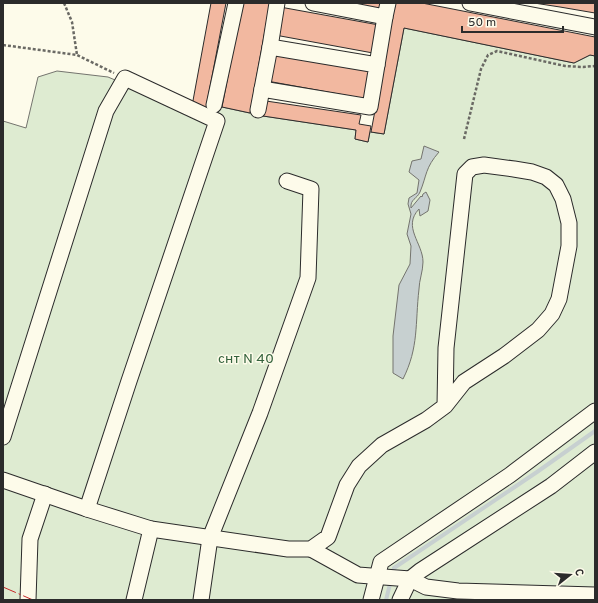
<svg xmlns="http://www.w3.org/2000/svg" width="598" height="603" viewBox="0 0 598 603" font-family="Overpass,sans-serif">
<rect width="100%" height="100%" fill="#fdfbea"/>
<!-- green -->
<path fill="#deebd1" stroke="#74746e" d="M404 28 574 63 590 55 595 56V600H3V121L26 128 38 77 57 71 108 77 134 88 206 108 222 107 263 116 356 130 355 139 368 142 370 132 384 134Z"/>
<!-- water -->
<path fill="#c7d0d0" stroke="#74746e" d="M424 146 439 152C425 168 427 175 420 192 417 199 410 199 411 208L421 196 422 197 423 194 426 192 430 200 428 211 420 216 419 209C402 227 423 243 423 262 423 271 419 281 419 289 415 324 419 347 403 379L393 373V336L399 285 410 264 411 246 407 234 411 214 408 204 409 198 417 193 419 180 409 172 412 161 421 159Z"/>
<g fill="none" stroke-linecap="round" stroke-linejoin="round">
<!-- stream -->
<path stroke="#c7d0d0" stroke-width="4" d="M386 600 394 568 537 472 595 431"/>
</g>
<!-- building -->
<g fill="#f2b8a0" stroke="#2b2b2b">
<path d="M211 3H226L206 108 192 106Z"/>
<path d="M242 3H270L250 113 222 107Z"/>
<path d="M345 3H383L381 10Z"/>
<path d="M395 3H422L595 37V56L590 55 574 63 404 28 384 134 371 132Z"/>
<path d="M534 3H595V13L560 7Z"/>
<path d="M280 7 379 25 373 53 275 35Z"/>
<path d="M273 53 371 71 366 99 267 81Z"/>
<path d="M266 101 361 115 359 124 371 126 368 142 355 139 356 130 263 116Z"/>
</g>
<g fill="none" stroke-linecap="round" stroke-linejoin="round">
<!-- minor casing -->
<g stroke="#2b2b2b" stroke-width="17">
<g id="minor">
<path d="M313 3 385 17 388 3"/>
<path d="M470 3 595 27"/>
<path d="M377 65 385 17"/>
<path d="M262 89 270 47"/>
<path d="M214 105 236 3"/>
<path d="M258 110 262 89 370 107 377 65 270 47 277 3"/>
<path d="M3 437 106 111 125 78 217 121 129 381 87 509"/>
<path d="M3 480 87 509 151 529 288 549H311L328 537 347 485 359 466 382 445 426 420 445 406 464 382 504 356 538 330 552 314 559 299 569 246V223L563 199 556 185 546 177 532 172 514 169 484 165 472 167 465 174 446 348 445 406"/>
<path d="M311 549 358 575 410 579 426 587 458 591 595 595"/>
<path d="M28 600 30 539 45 494"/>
<path d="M134 600 151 529"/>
<path d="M201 600 210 538 260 413 308 278 311 189 287 181"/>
<path d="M371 600 381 562 510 475 595 411"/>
<path d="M400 600 410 579 420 571 551 486 595 452"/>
</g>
</g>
<!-- path -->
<g stroke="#6a6964" stroke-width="2.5" stroke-dasharray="3 2" stroke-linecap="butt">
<path d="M64 3 72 22 77 55"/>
<path d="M3 45 77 55 114 73"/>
<path d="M464 139 481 69 488 55 497 51 565 66 583 67 595 66"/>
</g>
<!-- minor -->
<use href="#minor" stroke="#fdfbea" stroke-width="15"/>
<!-- power -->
<path stroke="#c62828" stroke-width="1" stroke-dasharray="14 3 2 3" stroke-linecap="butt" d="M3 587 33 600"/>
</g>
<g text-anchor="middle" stroke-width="3" stroke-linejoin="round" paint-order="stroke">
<!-- park labels -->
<g font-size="14" fill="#34623c" stroke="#fdfbea">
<text x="246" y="363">снт N 40</text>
</g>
</g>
<!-- border -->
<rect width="598" height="603" fill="none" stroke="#2b2b2b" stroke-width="8"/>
<!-- north arrow -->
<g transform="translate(570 575) rotate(73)" stroke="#fdfbea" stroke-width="3" paint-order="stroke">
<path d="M0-3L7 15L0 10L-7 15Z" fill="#2b2b2b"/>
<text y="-6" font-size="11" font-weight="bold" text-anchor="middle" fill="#2b2b2b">С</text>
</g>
<!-- scale -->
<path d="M462 26v6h101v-6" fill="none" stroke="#2b2b2b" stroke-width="2"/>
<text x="468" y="26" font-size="12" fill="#2b2b2b" stroke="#fdfbea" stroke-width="3" paint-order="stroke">50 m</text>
</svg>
